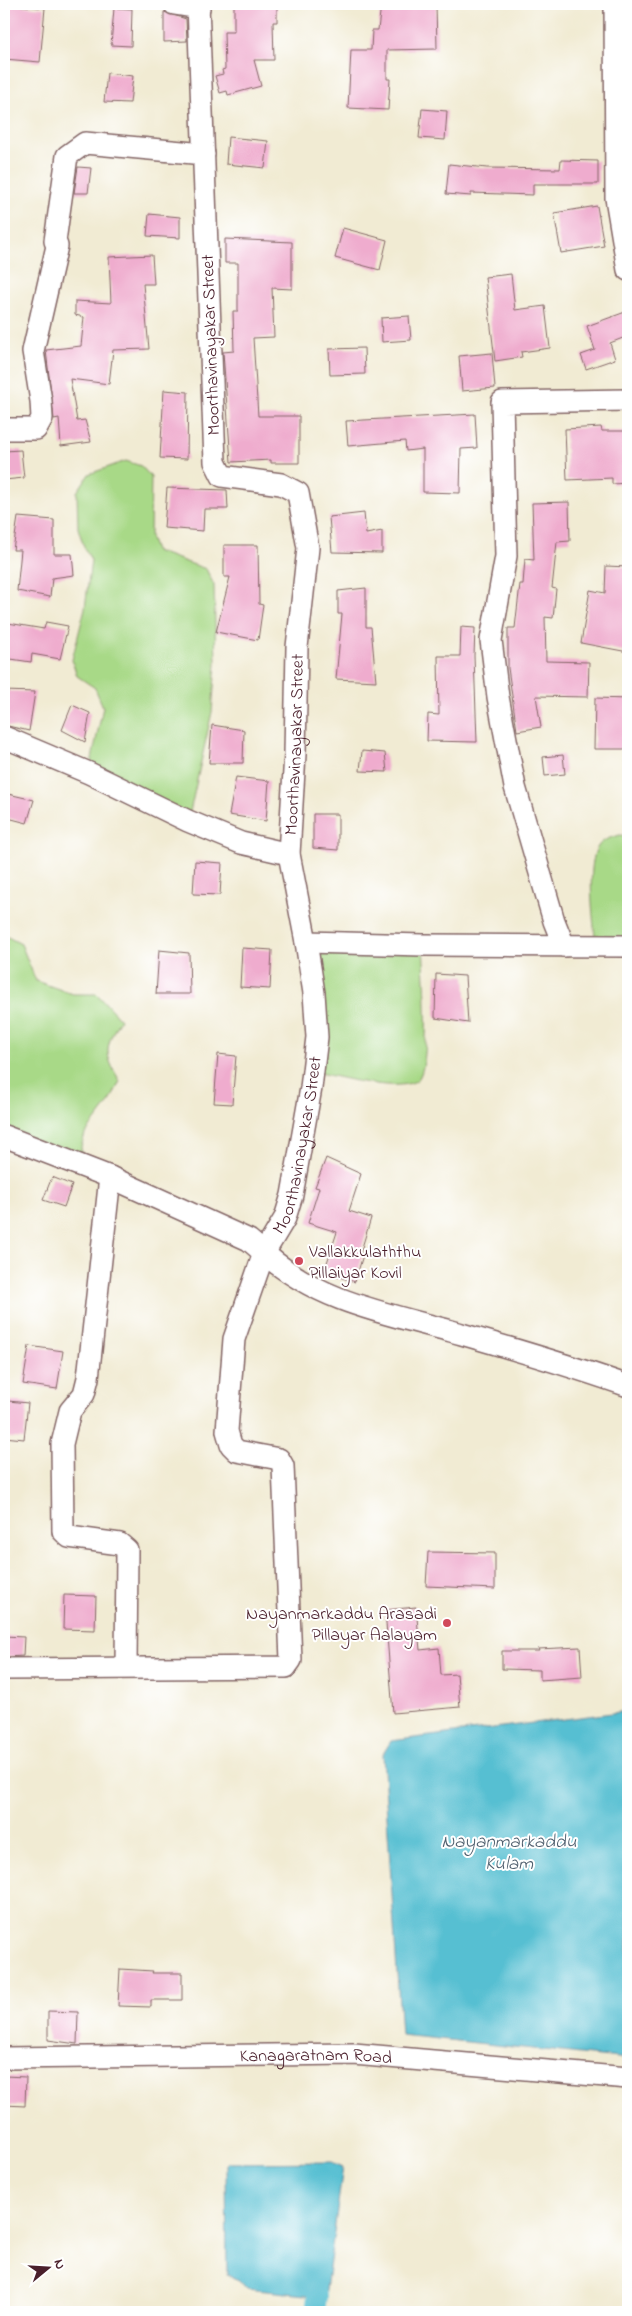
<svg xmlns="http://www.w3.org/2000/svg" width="632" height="2316" viewBox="0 0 632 2316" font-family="'Indie Flower',sans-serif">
<rect width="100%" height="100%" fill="#fff"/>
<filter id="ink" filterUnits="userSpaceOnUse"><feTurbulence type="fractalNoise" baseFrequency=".02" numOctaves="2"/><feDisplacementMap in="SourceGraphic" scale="10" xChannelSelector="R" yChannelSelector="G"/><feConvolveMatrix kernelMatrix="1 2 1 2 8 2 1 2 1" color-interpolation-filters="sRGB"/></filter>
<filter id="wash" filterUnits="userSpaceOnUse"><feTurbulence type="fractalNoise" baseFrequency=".0096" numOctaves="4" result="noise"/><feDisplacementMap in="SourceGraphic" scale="20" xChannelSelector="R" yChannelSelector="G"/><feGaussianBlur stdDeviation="1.12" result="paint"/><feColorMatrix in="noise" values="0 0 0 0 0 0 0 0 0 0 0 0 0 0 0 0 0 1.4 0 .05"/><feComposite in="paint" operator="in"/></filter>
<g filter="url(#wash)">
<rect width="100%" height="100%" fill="#f1ebd3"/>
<!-- green -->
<g fill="#a8d987" stroke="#797c59">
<path d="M126 461 141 466 151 477 150 537 155 551 206 569 214 585 216 664 212 712 188 821 89 773 103 707 95 688 77 676 72 660 85 608 91 560 84 547 78 528 77 492 89 474Z"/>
<path d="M620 835 628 836V946H596C594 924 585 863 599 845 604 839 613 837 620 835Z"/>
<path d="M4 935 21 944 36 981 73 994H97L120 1019C105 1047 103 1053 120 1081L111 1100 85 1134 81 1147 84 1167 4 1136Z"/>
<path d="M306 942 423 945C424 967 433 1071 416 1081 394 1093 337 1076 313 1072Z"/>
</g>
<!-- water -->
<g fill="#56bfd2" stroke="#506f7e">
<path d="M628 1711V2059L401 2035 383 1754 391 1741Z"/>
<path d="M332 2162 343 2167 325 2297 247 2289 239 2280 227 2275 226 2163Z"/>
</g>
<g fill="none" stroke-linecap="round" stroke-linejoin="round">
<!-- canal -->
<path stroke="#56bfd2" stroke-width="20" d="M315 2312 317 2296"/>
</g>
<g id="blocks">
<!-- building -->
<g fill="#efacce">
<path d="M4 4 45 8 40 62 4 59Z"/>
<path d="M234 4H277V22H273L274 60H254L261 86 228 95 227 91 220 93 215 76 223 74 222 70 225 69 224 32H234Z"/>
<path d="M381 4H436L437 49 387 50V79H390L388 110 348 108 351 50H371L372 30H378Z"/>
<path d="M114 8 132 9 131 46 111 45Z"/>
<path d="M164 12 186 19 187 41 164 42Z"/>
<path d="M107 73 133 76 130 103 104 102Z"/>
<path d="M422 109 447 111 445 140 419 138Z"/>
<path d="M228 137 268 141 265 168 226 164Z"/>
<path d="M561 160 598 161V184H533V195L471 193V196L446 194 449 164 487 168 560 169Z"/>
<path d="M78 167 91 168 88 193H74Z"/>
<path d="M597 206 604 246 561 253 554 213Z"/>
<path d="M149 214 180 217V238L147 236Z"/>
<path d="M343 228 387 240 380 270 335 258Z"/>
<path d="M225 239 292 242V289L272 288 274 337 253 338 258 416H299V463H271V460L231 462 223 352 234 351 233 311H238V263H225Z"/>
<path d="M152 255 154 284H143L149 349 113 350 109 384 70 379 77 421 85 420 91 442 61 446 59 418 54 419 46 350 81 346 84 317 75 315V301L111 303 109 257Z"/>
<path d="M511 274 515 310 545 306 550 348 521 352 522 357 495 361 485 277Z"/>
<path d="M628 311V336L610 343 615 359 586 369 581 355 595 350 587 326Z"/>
<path d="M409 316 411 340 382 342 381 318Z"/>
<path d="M364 348 365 374 330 375 329 349Z"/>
<path d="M492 353 495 388 462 391 459 356Z"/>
<path d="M164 390 188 392 187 459 160 458Z"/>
<path d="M475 414 477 448 461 449 460 493 423 492V449L406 451 405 441 348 446 346 421Z"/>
<path d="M601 427 602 431H628V483L612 484V478L567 480 565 429Z"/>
<path d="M21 450 24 478 4 480V451Z"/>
<path d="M167 488 227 490 228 509H204L203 531 164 528Z"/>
<path d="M569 502 570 541 557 542 552 588 556 589 553 618 545 617 546 661 589 662 588 697 536 696 541 727 517 731 508 668V628H515L520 584H523L525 559 534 560 532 503Z"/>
<path d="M364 513 366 534 382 531V553L332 552 329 517Z"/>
<path d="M18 517 54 520V554H72L74 575 52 578 50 597 17 591 21 550H13Z"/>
<path d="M224 545H258L259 604 263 605 258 640 216 632 230 577H224Z"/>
<path d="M606 566 628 567V652L581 643 590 590 605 593Z"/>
<path d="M366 588V627H371L376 681 336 679 342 614H338V591Z"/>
<path d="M46 622 68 626 60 659 32 654 31 662 4 658 8 623 44 629Z"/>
<path d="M461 627 475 628 474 656 477 742 427 741 428 714 439 715 438 656H460Z"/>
<path d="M4 691 35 692 29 731 4 725Z"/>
<path d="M595 698 628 699V749H594Z"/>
<path d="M72 705 90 713 85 742 62 730Z"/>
<path d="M212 725 244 730 243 763H209Z"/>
<path d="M362 751 385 753 387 772 360 771Z"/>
<path d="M563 755 565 774 545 776 543 757Z"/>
<path d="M236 777 269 781 266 821 229 815Z"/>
<path d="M4 793 34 800 27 823 4 817Z"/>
<path d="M313 814H338V850L313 848Z"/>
<path d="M195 861 222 863 220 895 193 894Z"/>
<path d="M242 948 272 950 270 989 240 987Z"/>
<path d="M159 950 189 953 190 994H156Z"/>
<path d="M436 974 465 976 468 1023 435 1018Z"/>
<path d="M218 1054 236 1056 232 1104 214 1103Z"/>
<path d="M326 1158 361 1174 349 1211 371 1218 360 1254 363 1255 355 1282 324 1272 337 1232 308 1223 319 1188 315 1187Z"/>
<path d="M52 1177 72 1185 64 1207 43 1200Z"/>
<path d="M29 1346 63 1351 57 1389 23 1384Z"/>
<path d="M8 1401 28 1403 24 1439 4 1437Z"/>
<path d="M428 1552 495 1553V1589L426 1586Z"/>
<path d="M64 1595 96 1596 95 1630 63 1629Z"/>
<path d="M416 1607 420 1650 439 1648 441 1675 457 1674 460 1707 393 1713 385 1610Z"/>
<path d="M4 1636 24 1637 23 1656 4 1657Z"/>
<path d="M580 1647 582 1677 540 1680V1670L502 1669V1651H539L538 1649Z"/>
<path d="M120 1969 153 1971 152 1973H182V2000H151V2007L118 2006Z"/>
<path d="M48 2011 78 2012 77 2044 48 2040Z"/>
<path d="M4 2076 26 2077 25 2106 4 2105Z"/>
</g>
</g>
</g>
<g filter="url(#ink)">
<use href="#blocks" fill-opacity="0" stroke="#846666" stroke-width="1"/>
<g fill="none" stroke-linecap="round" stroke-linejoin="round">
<!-- minor casing -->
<g stroke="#846666" stroke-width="24">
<g id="minor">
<path d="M174 4 199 8"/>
<path d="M615 4 616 198 628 270"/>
<path d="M4 429H36L42 418 41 401 33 351 57 246 55 241 67 156 85 143 204 154"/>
<path d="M4 737 89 773 188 821 241 843 289 854"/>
<path d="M306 942 423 945 628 946"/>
<path d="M564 946 554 921 515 787 498 697 491 640 506 556 502 402 628 400"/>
<path id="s1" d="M4 1136 110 1177 249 1240 264 1253 285 1218 292 1195 311 1088 317 1037 314 993 306 942 289 854 295 754 297 647 308 548 298 493 281 484 222 476 215 462 198 4"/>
<path d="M110 1177 88 1378 84 1394 70 1411 62 1444 63 1531 69 1537 120 1544 127 1550 126 1667"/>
<path d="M4 1669 286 1667 291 1660 283 1466 279 1459 237 1451 231 1445 227 1431 234 1339 264 1253C317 1301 384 1313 451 1331 510 1348 570 1365 628 1386"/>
<path id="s2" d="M4 2058 354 2054 628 2078"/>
</g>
</g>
<!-- minor -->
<use href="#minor" stroke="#fff" stroke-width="21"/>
</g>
</g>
<!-- markers -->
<g fill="#d1495b" stroke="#fff" stroke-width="2">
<circle cx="299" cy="1261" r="5"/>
<circle cx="447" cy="1623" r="5"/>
</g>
<g text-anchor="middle" stroke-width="4" stroke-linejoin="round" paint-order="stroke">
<!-- street labels -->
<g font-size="18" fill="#4a1f2b" stroke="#fff">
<text transform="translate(210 345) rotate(-92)" y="6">Moorthavinayakar Street</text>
<text dy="6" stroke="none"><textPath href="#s1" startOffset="806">Moorthavinayakar Street</textPath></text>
<text dy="6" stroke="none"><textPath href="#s1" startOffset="401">Moorthavinayakar Street</textPath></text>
<text dy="6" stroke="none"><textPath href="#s2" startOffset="312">Kanagaratnam Road</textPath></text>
</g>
<!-- poi labels -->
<g font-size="18" fill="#4a1f2b" stroke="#fff" text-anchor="start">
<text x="309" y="1257">Vallakkulaththu<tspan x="309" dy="21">Pillaiyar Kovil</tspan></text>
<text x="437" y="1619" text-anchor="end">Nayanmarkaddu Arasadi<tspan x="437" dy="21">Pillayar Aalayam</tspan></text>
</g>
<!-- water labels -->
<g font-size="19" font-style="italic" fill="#4f5f6e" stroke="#fff">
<text x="509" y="1847">Nayanmarkaddu<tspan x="509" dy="22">Kulam</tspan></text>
</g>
</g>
<!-- margin -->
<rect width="632" height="2316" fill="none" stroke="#fff" stroke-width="20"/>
<!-- north arrow -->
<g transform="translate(48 2268) rotate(72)" stroke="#ffffff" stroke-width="4" paint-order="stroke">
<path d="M0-4L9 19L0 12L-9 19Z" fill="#4a1f2b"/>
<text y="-8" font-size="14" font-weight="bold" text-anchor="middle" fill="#4a1f2b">N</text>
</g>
</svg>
